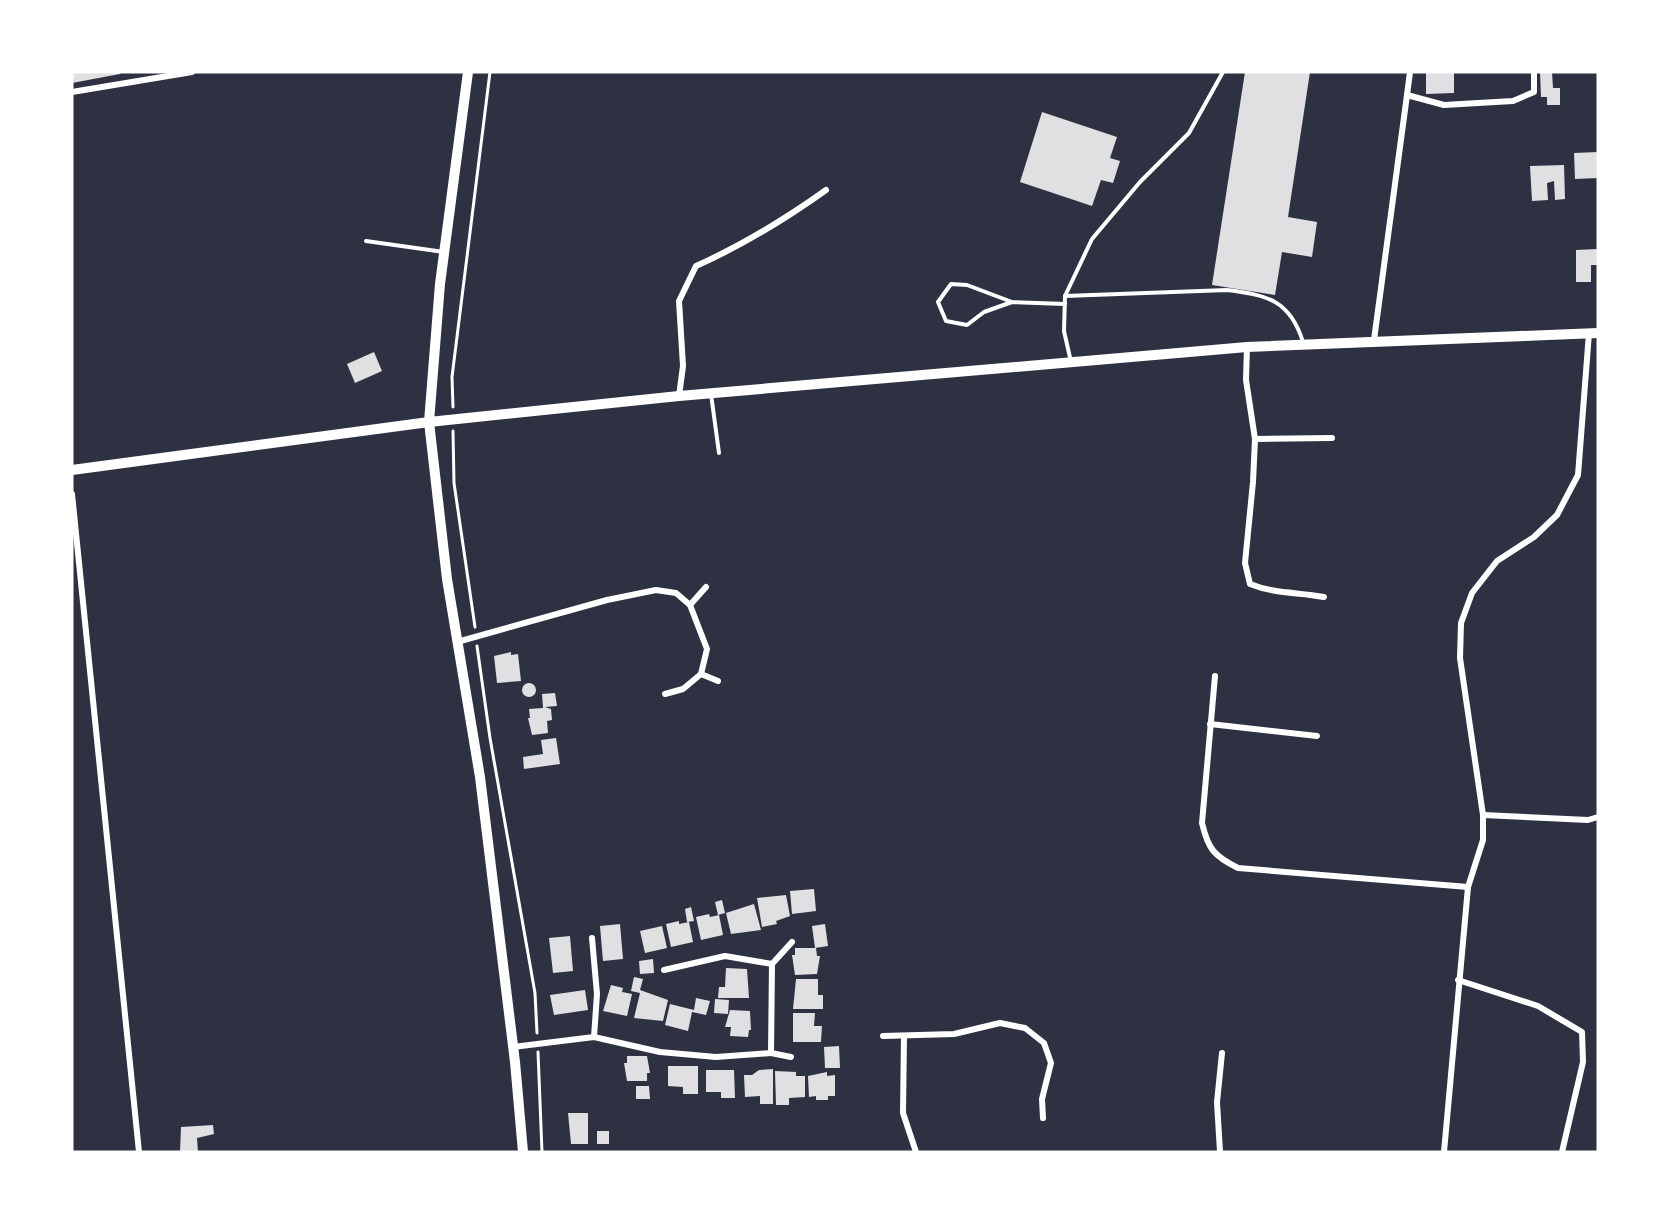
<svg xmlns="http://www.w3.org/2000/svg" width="1670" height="1224" viewBox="0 0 1670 1224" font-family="'Work Sans',sans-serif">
<rect width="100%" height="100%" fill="#2d3142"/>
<!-- building -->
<g fill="#e0e0e3">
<path d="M72 72H120V74L72 83Z"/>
<path d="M1245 72H1310L1288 217 1317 222 1312 257 1282 252 1275 295 1212 285Z"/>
<path d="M1426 72H1454V93L1426 94Z"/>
<path d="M1540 72H1552L1553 88H1560V105H1547V97H1541Z"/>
<path d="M1042 112 1117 137 1110 158 1120 161 1113 183 1101 180 1092 206 1020 182Z"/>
<path d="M1598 152V178L1575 179 1574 153Z"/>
<path d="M1564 165 1565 199 1555 200 1554 181 1547 183 1548 200 1532 201 1530 166Z"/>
<path d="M1598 249V265H1591V282H1576V250Z"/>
<path d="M374 352 382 371 355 383 347 364Z"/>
<path d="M511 652V655L518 654 521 681 497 683 494 656Z"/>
<circle cx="529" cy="690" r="7"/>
<path d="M555 693 557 706 545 707 551 709 552 720 547 721 548 733 532 735 528 718H530L529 709 543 708 542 694Z"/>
<path d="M556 738 560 764 524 769 523 757 543 754 541 740Z"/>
<path d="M814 889 816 911 792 914 790 891Z"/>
<path d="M786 895 790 916 776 921 777 924 762 927 757 898Z"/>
<path d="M722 900 725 913 718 915 715 902Z"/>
<path d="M754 904 761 930 731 934 726 913Z"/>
<path d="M691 907 694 921 687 922 685 909Z"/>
<path d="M709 914 710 917 719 915 723 935 701 940 696 917Z"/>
<path d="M679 921V924L689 922 693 942 671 947 666 924Z"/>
<path d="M620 924 623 959 603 961 600 926Z"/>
<path d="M825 924 828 946 815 948 812 926Z"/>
<path d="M662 926 667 948 645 953 640 931Z"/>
<path d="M570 936 573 971 553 973 549 938Z"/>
<path d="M795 948H816L817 956H820L817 974 795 975 792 955H795Z"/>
<path d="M653 959 654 973 640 974 639 961Z"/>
<path d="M726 968 747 969 749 998H718L719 987H725Z"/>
<path d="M634 977 643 979 640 990 668 1000 663 1021 634 1018 640 993 631 991Z"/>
<path d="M796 979H818V995H823V1009H793Z"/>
<path d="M611 985 623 988 622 992 632 994 627 1016 603 1011Z"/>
<path d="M585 990 588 1010 554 1015 550 995Z"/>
<path d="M696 998 710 1001 706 1015 692 1012 688 1031 665 1025 670 1004 694 1010Z"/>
<path d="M715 999 729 1000 728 1014 714 1013Z"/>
<path d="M730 1010 750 1011 751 1030H749L748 1037 730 1036 731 1027H725Z"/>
<path d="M793 1013H815L814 1026H822L821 1042H793Z"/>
<path d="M839 1046 840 1068H825L824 1047Z"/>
<path d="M627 1056H647L650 1073H647V1081H627L624 1063H627Z"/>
<path d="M668 1066H698V1094H683V1087L668 1086Z"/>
<path d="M773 1069V1104H760V1096L745 1097 744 1075H752L759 1070Z"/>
<path d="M706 1070H734L735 1098H721V1092H706Z"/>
<path d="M775 1071 796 1072V1076H805V1097L789 1098V1105H776Z"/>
<path d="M827 1072V1076L835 1075V1096H828V1100H816V1096L809 1097 808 1076Z"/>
<path d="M636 1086H649L650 1099H636Z"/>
<path d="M568 1113H588V1144H571Z"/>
<path d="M213 1125 214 1134 197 1138 198 1152H180L181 1127Z"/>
<rect x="597" y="1131" width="12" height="13"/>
</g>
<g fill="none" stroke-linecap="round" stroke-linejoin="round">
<!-- path -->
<g stroke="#fff" stroke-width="3">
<path d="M453 407 452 377 490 72"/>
<path d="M453 431 454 483 475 627"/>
<path d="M477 646 490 738 535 993 537 1033"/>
<path d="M538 1052 542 1152"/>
</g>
<!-- service -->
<g stroke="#fff" stroke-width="4">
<path d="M366 241 444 252"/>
<path d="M1065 296 1227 290C1267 295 1290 300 1303 342"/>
<path d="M1012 302 984 312 967 325 946 321 938 302 951 284 967 285 1012 302 1065 304"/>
<path d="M1071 362 1064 331 1065 296 1092 239 1140 182 1189 133 1223 72"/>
<path d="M711 394 719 453"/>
</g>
<!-- minor -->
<g stroke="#fff" stroke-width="6">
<path d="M72 92 192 72"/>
<path d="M1407 95 1410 72"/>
<path d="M1374 340 1407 95 1444 105 1513 101 1534 92V72"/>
<path d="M1247 347 1246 380 1255 439 1253 482 1245 563 1250 584C1275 594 1297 592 1324 597"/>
<path d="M679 396 683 366 679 301 696 266C743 245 784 220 826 190"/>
<path d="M1255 439 1332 438"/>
<path d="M72 494 139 1152"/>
<path d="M690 605 706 587"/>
<path d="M457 642 607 600 656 590 676 593 690 605 707 649 701 674 683 689 665 694"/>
<path d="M701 674 718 681"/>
<path d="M1215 676 1202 823C1208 849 1214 856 1238 868L1468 887"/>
<path d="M1210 724 1317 736"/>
<path d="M1483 815 1588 820 1598 817"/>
<path d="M592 938 597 994 594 1037"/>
<path d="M772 964 792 942"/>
<path d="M1458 980 1538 1006 1582 1032 1583 1062 1562 1152"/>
<path d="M883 1036 954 1034 1000 1023 1025 1028 1044 1043 1051 1063 1042 1099 1043 1118"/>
<path d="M904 1036 903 1113 916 1152"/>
<path d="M513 1047 594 1037 660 1052 716 1057 771 1053 772 964 725 956 664 970"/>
<path d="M771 1053 791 1057"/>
<path d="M1220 1152 1217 1102 1222 1053"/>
<path d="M1444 1152 1468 887 1483 840V815L1460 658 1461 623 1472 593 1497 561 1534 537 1557 515 1578 475 1589 333"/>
</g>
<!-- tertiary -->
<g stroke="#fff" stroke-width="10">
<path d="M468 72 440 284 429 422 447 579 480 777 515 1062 523 1152"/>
<path d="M72 470 429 422 679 396 1247 347 1598 333"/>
</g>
</g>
<!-- border -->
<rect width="1670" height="1224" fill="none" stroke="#ffffff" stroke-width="147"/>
</svg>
